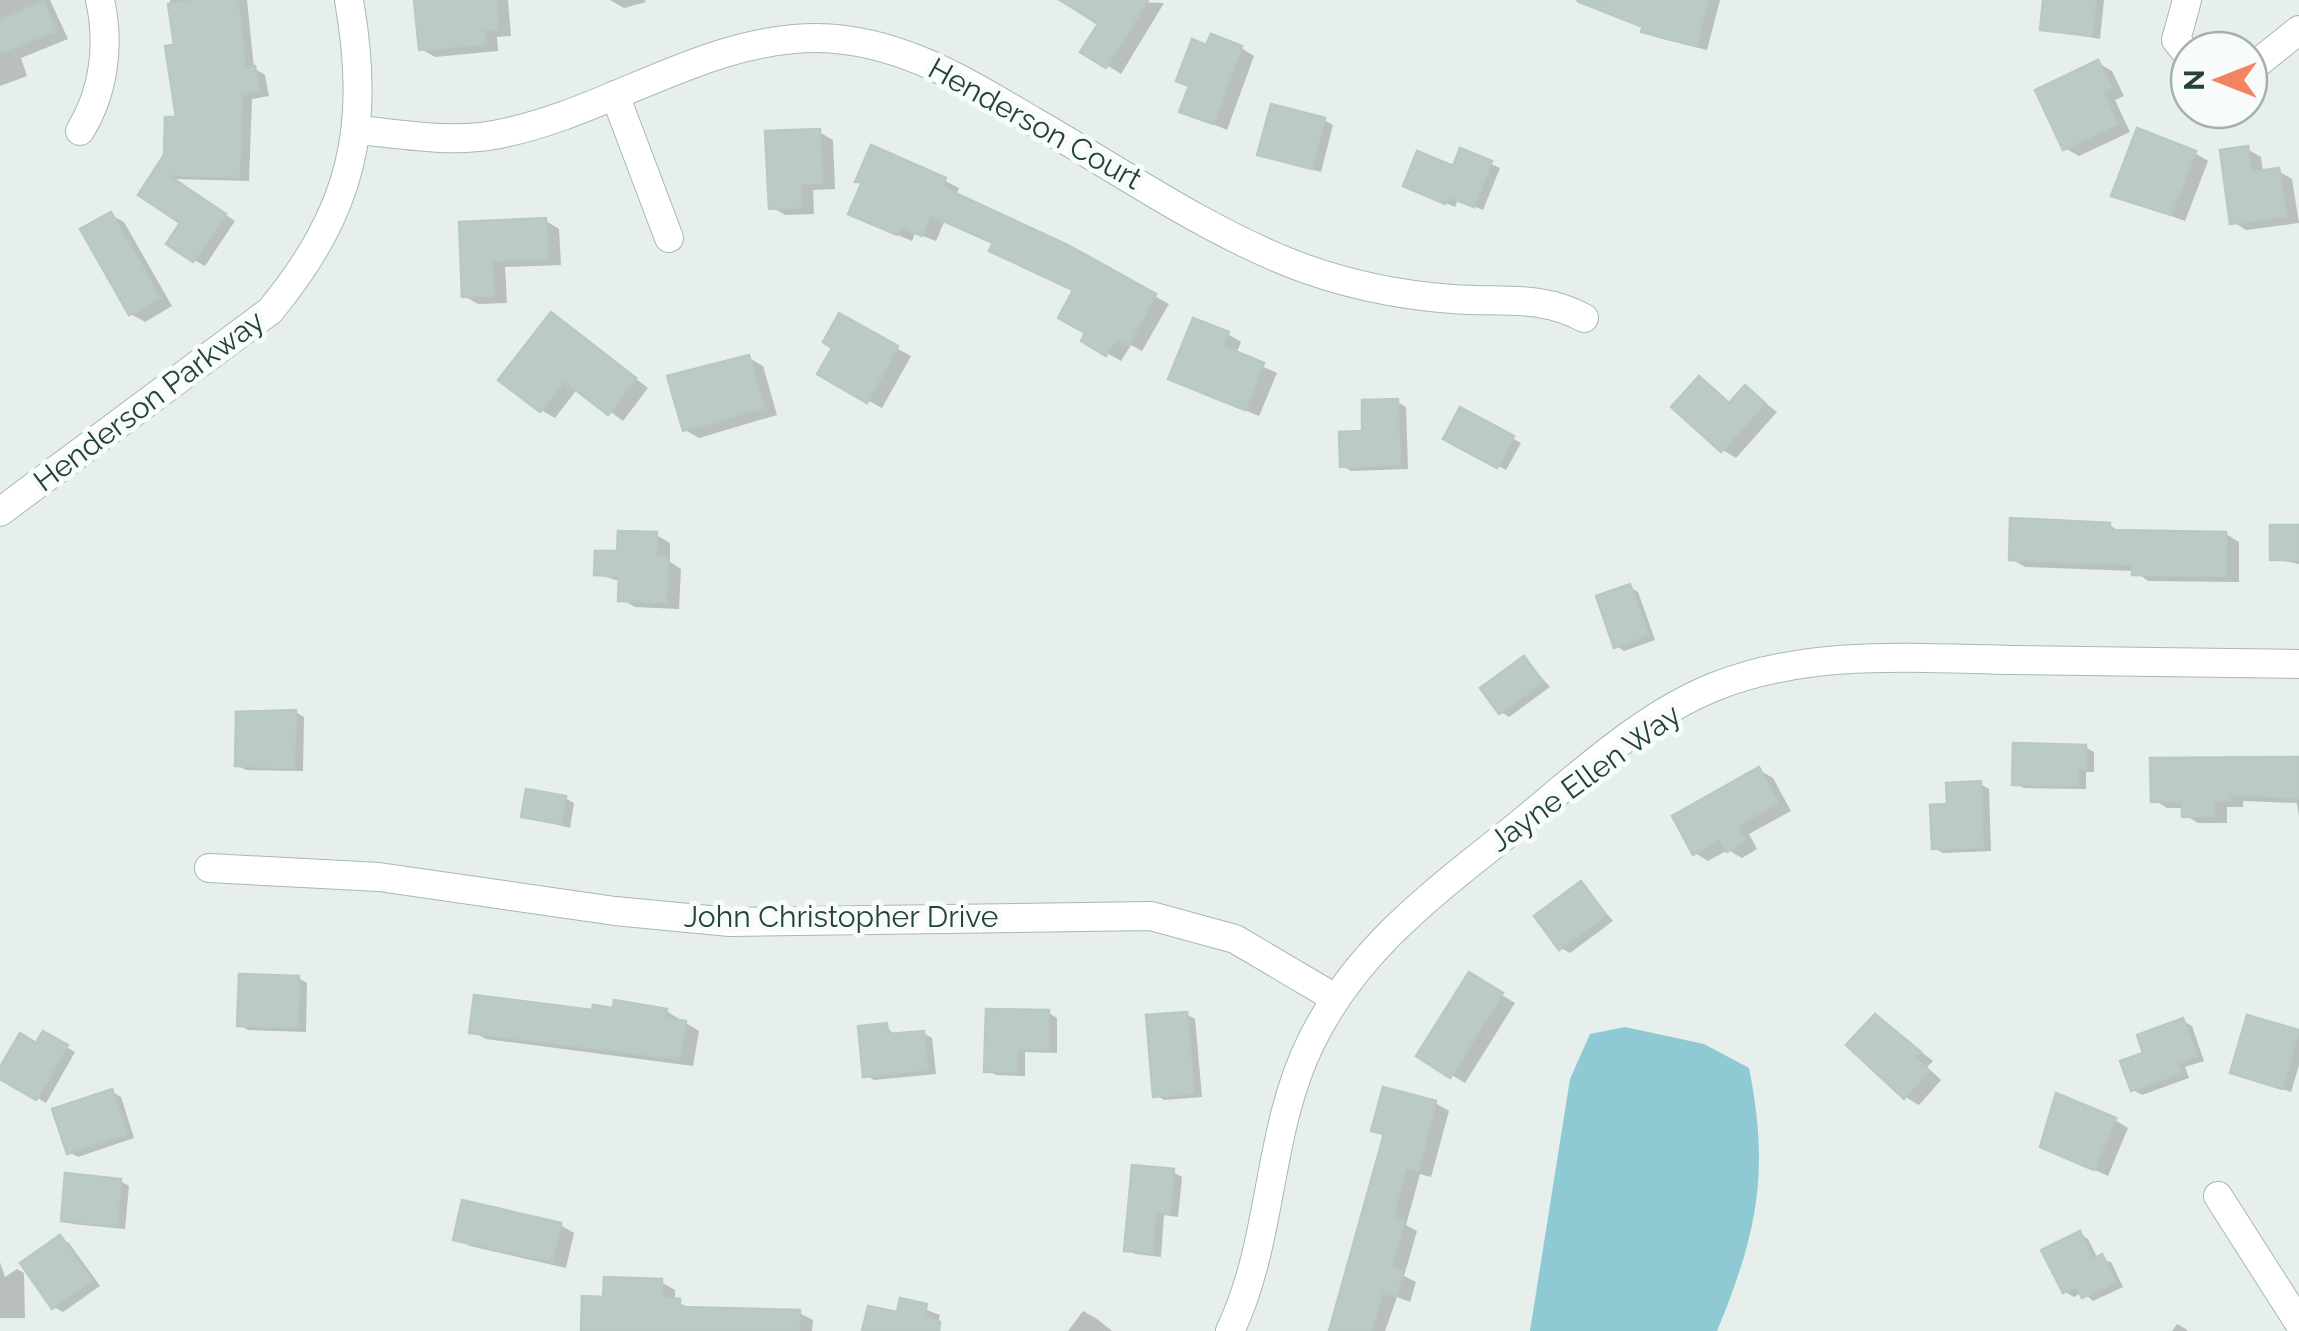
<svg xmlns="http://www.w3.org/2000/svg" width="2299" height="1331" viewBox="0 0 2299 1331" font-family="Raleway,sans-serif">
<rect width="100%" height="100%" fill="#e6efeb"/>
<!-- water -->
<path fill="#8ec9d4" d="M1625 1027 1704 1044 1749 1068C1770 1173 1757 1234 1717 1331H1530L1570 1079 1590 1034Z"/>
<!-- shadow -->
<g fill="#0003">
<path d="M0 0H50L68 39 21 58 27 76 0 86Z"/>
<path d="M170 0H247L254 68 265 75 269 96 252 99 249 181 172 179 235 221 205 266 194 260 184 223 141 194 167 156 179 120Z"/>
<path d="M446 0H508L511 36 497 37 498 51 435 57 421 49Z"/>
<path d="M610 0H645L646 2 624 8Z"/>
<path d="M1091 0 1164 3 1121 74 1084 51 1102 23Z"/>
<path d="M1575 0H1720L1707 50 1655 37 1645 28Z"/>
<path d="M2046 0H2104L2100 39 2043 29Z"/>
<path d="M1208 48H1241L1254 56 1227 130 1182 111Z"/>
<path d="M2098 63 2112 71 2124 96 2115 100 2130 132 2079 156 2065 148Z"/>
<path d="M1324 120 1333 125 1321 172 1260 154Z"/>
<path d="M819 132 833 140 835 189 813 190 814 214 785 215 772 207Z"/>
<path d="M872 149 945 181 959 188 956 196 1066 247 1169 304 1142 351 1131 345 1121 361 1084 340 1088 332 1076 290 995 244 945 220 936 241 915 233 912 241 865 221 864 184 858 181Z"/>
<path d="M2247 149 2261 157 2263 173 2278 171 2292 179 2299 223 2246 230 2233 222Z"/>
<path d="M1462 151 1500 168 1483 210 1458 200 1455 207 1414 189 1454 170Z"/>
<path d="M2195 153 2208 161 2185 221 2114 195Z"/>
<path d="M111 215 124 222 172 306 145 322 131 314Z"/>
<path d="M546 221 559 229 561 265 505 267 507 303 478 304 464 296 462 224Z"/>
<path d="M551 315 648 388 623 421 578 388 555 418 541 410Z"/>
<path d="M840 317 911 356 882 408 820 374 835 347Z"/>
<path d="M1228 334 1241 342 1236 354 1277 373 1259 416 1185 386Z"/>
<path d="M749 358 763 366 777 415 699 438 685 430Z"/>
<path d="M1699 379 1732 404 1746 388 1777 412 1736 458 1723 450Z"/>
<path d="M1397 402 1406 407 1408 469 1351 471 1343 466 1365 434Z"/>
<path d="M1461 411 1521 443 1506 470 1446 438Z"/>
<path d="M2109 525 2123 533 2226 534 2239 542V582L2148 581 2135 571 2025 567 2011 559Z"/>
<path d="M2299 528V564L2273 559Z"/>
<path d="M656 535 670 543V562L681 569 679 609 635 607 621 599 622 582 597 574 620 554Z"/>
<path d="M1629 587 1638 592 1655 640 1624 651 1616 646Z"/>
<path d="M1525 659 1550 687 1509 717 1501 712Z"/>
<path d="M295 712 304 717 303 771 246 770 237 765Z"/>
<path d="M2085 747 2094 752V772H2086V789L2024 788 2015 783Z"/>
<path d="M2299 761V817L2297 803 2243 801V807H2227V823H2198L2185 815 2184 808H2167L2154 800Z"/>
<path d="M1759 770 1773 778 1791 811 1749 834 1757 849 1742 858 1728 850 1708 861 1695 853Z"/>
<path d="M1980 784 1989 789 1991 851 1943 853 1934 848Z"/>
<path d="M565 798 574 803 570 828 523 816Z"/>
<path d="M1582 884 1613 921 1570 953 1561 948Z"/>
<path d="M1469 975 1515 1003 1465 1083 1420 1056Z"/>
<path d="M298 978 307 983 306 1032 248 1030 240 1025Z"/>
<path d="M666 1011 699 1031 693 1066 486 1039 472 1031 594 1013Z"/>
<path d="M1049 1013 1057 1018V1053L1025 1052V1076L996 1075 987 1070Z"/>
<path d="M1186 1014 1195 1019 1202 1097 1164 1100 1156 1095Z"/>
<path d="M1875 1017 1933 1061 1927 1067 1941 1080 1919 1105 1905 1097Z"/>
<path d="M2249 1018 2299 1033V1065L2291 1092 2233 1072Z"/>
<path d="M2183 1021 2192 1026 2204 1061 2185 1067 2189 1078 2142 1095 2133 1090 2146 1054Z"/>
<path d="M886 1026 895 1036 923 1033 932 1038 936 1074 874 1080 866 1075Z"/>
<path d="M44 1034 75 1052 46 1103 0 1076 37 1046Z"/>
<path d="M112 1092 121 1097 134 1138 78 1157 69 1152Z"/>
<path d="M1435 1103 1449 1111 1431 1177 1420 1174 1406 1225 1417 1231 1404 1276 1416 1282 1410 1302 1397 1297 1385 1331H1331L1386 1136 1374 1129Z"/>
<path d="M2115 1120 2128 1128 2108 1176 2043 1146Z"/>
<path d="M1173 1172 1182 1177 1178 1217 1164 1215 1161 1257 1135 1254 1126 1249Z"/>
<path d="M120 1181 129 1186 125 1229 72 1224 63 1219Z"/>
<path d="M560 1225 574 1233 566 1268 470 1246 456 1238Z"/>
<path d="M2080 1234 2088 1239 2098 1259 2111 1262 2123 1287 2093 1301 2082 1292 2074 1297 2065 1292Z"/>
<path d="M60 1238 69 1243 100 1286 63 1312 54 1307Z"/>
<path d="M0 1262 5 1277 17 1269 24 1273 25 1318H0Z"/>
<path d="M661 1282 675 1290V1301L694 1310 799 1313 813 1320 812 1331H583L606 1299Z"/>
<path d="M902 1301 940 1315 936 1331H865L898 1315Z"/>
<path d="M1083 1311 1097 1319 1112 1331H1068Z"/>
<path d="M2177 1324 2186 1329 2188 1331H2172Z"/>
</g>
<!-- building -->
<g fill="#bbcac4" stroke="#b8c9c2" stroke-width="2.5">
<path d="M196 0H238L245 67 255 66 259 91 242 94 239 177 168 175 226 214 193 262 166 244 180 223 138 195 164 155 165 117H176L165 46 174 45 168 4Z"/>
<path d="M414 0H496L498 29 484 30 486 44 419 50Z"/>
<path d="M1060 0H1148L1106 68 1080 52 1098 24Z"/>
<path d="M1708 0 1696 46 1641 32 1643 27 1577 1Z"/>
<path d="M2043 0H2096L2092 36 2040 30Z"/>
<path d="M44 2 56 31 0 53V19Z"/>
<path d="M1211 34 1242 46 1213 124 1179 112 1189 86 1176 81 1192 39 1206 45Z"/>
<path d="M2098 60 2112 88 2103 92 2117 124 2063 150 2035 90Z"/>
<path d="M1271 104 1325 118 1312 169 1257 155Z"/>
<path d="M2137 128 2196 151 2171 215 2111 196Z"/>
<path d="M820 129 822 183 800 184 801 207 769 209 765 131Z"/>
<path d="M871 145 946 178 942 187 1068 245 1156 294 1128 345 1116 339 1106 356 1081 341 1085 333 1058 318 1073 290 989 251 993 243 930 215 922 236 901 227 897 235 848 214 862 182H855Z"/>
<path d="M2248 146 2251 172 2279 168 2286 216 2230 224 2220 150Z"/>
<path d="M1460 148 1492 161 1474 207 1449 197 1445 204 1403 186 1417 151 1453 166Z"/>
<path d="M111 212 160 298 129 315 80 229Z"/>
<path d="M546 218 548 259 492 261 494 296 462 297 459 222Z"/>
<path d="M551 312 636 378 608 415 564 381 540 412 498 380Z"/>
<path d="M839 313 898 346 867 403 817 374 832 348 823 342Z"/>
<path d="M1193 318 1229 332 1223 346 1264 363 1245 410 1168 379Z"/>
<path d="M749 355 764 408 683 431 667 376Z"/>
<path d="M1699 376 1729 403 1745 385 1765 403 1721 452 1671 407Z"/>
<path d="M1398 399 1400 465 1340 467 1339 432 1362 431V400Z"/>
<path d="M1460 407 1514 436 1497 468 1443 439Z"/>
<path d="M2010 518 2110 523V530L2226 532V576L2132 575V565L2009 560Z"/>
<rect x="2270" y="525" width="29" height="35"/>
<path d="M618 531 657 532 656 558H668L666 602 618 601 619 576 594 575 595 551H617Z"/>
<path d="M1630 584 1648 635 1614 648 1596 596Z"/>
<path d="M1524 656 1543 682 1499 714 1480 688Z"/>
<path d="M296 710 294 768 235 766 236 712Z"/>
<path d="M2013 743 2086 745V769L2078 768V786L2012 785Z"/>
<path d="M2299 757V798L2230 795V800H2214V816L2182 817V801L2151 802 2150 758Z"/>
<path d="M1759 767 1778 803 1737 826 1745 841 1727 852 1720 839 1693 855 1672 816Z"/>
<path d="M1981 781 1983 847 1932 849 1930 805 1947 804 1946 783Z"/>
<path d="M526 789 566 796 561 824 521 817Z"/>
<path d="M1581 881 1606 915 1559 950 1534 916Z"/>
<path d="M1469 972 1503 993 1450 1078 1416 1056Z"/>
<path d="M239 974 299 976 298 1028 237 1026Z"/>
<path d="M474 995 592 1010 593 1005 613 1008 614 1000 667 1009 665 1018 686 1021 680 1059 469 1033Z"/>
<path d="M986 1009 1049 1010V1050L1017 1049V1072H984Z"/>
<path d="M1187 1012 1194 1093 1153 1097 1146 1015Z"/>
<path d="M1875 1014 1921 1052 1915 1058 1929 1071 1904 1099 1846 1045Z"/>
<path d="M2247 1015 2299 1030 2282 1089 2230 1073Z"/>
<path d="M2183 1018 2197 1056 2178 1063 2182 1073 2131 1091 2120 1061 2143 1053 2137 1035Z"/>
<path d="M887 1023 888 1034 924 1031 928 1070 863 1077 858 1026Z"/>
<path d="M43 1031 68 1045 36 1100 0 1079V1067L20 1033 36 1043Z"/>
<path d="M1383 1087 1436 1101 1418 1171 1406 1168 1393 1218 1404 1221 1391 1268 1403 1272 1396 1296 1383 1292 1371 1331H1329L1384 1134 1371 1131Z"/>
<path d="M112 1089 127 1134 67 1154 52 1109Z"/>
<path d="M2056 1093 2116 1118 2094 1170 2040 1147Z"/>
<path d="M1132 1165 1174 1169 1170 1214 1156 1212 1152 1253 1124 1251Z"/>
<path d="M65 1173 121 1179 117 1226 61 1221Z"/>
<path d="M462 1200 561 1223 552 1262 453 1240Z"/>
<path d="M2080 1231 2093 1259 2102 1254 2116 1282 2082 1298 2076 1287 2063 1293 2041 1250Z"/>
<path d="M60 1235 92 1280 52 1309 20 1263Z"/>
<path d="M604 1277 662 1279V1298L680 1299V1307L800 1310 799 1331H581L582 1296 603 1297Z"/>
<path d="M900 1298 927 1304 924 1318 940 1322 939 1331H862L868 1306 897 1312Z"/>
</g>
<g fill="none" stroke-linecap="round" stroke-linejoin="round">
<!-- minor casing -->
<g stroke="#a8b8b2" stroke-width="30">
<g id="minor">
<path d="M2187 0 2176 40 2189 56"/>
<path d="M2249 70 2299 30"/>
<path d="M615 95 669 238"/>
<path d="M358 130C402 134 450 143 494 135 605 115 702 38 817 38 899 39 965 81 1033 121 1117 169 1200 227 1290 263 1341 283 1398 295 1452 299 1499 303 1541 294 1584 318"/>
<path d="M80 131C104 92 110 45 100 0"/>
<path d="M0 512 270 311C353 210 371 128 349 0"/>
<path d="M209 868 379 877 615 911 730 922 1151 916 1235 939 1335 998"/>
<path d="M2218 1196 2299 1323"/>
<path d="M1230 1331C1274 1239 1266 1133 1311 1042 1355 952 1429 896 1506 835 1570 784 1637 718 1714 687 1809 649 1912 658 2012 660 2108 661 2203 663 2299 664"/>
</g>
</g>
<!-- minor -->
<use href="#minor" stroke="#fff" stroke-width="28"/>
</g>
<g text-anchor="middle" stroke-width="10" stroke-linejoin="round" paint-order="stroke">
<!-- street labels -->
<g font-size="30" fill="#24423a" stroke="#f7fbf9">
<text transform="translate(1035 124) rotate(29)" y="10">Henderson Court</text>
<text transform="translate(149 401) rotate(-37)" y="10">Henderson Parkway</text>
<text transform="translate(1585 778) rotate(-36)" y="10">Jayne Ellen Way</text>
<text x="841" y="927">John Christopher Drive</text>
</g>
</g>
<!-- north arrow -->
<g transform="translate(2219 80) rotate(270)"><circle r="48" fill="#f7fbf9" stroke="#a3b1ad" stroke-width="2.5"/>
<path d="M0-8L18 38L0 25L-18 38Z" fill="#f4845f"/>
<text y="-15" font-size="28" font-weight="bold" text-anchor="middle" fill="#24423a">N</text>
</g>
</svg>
